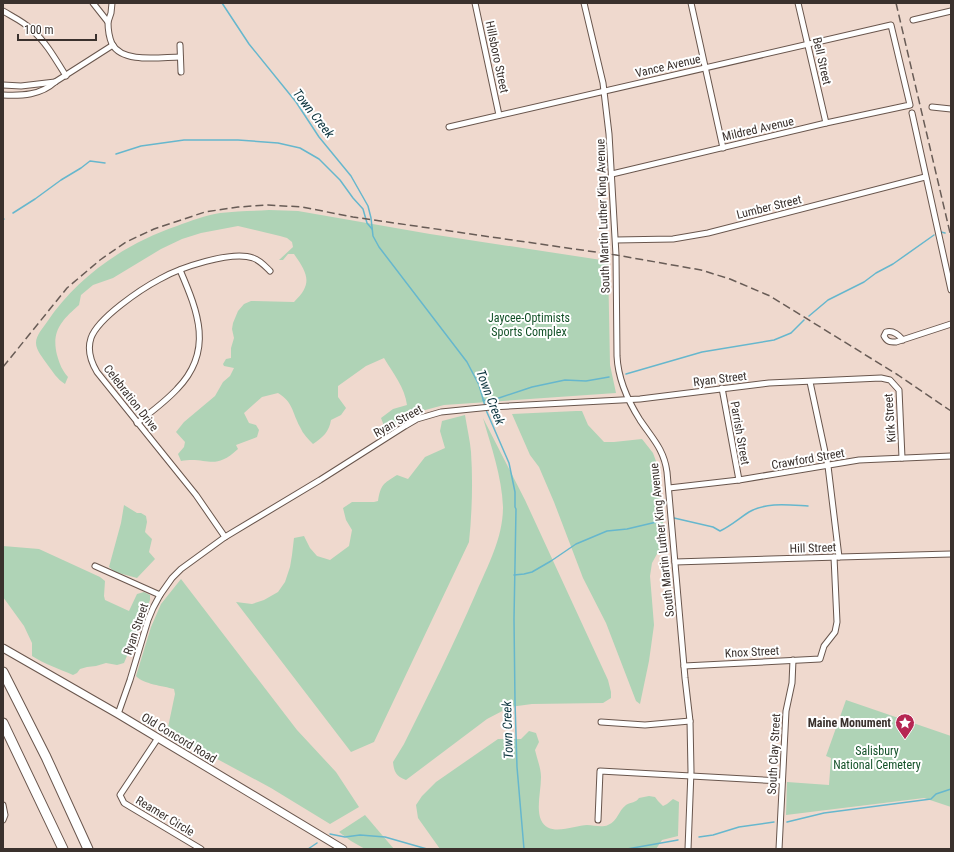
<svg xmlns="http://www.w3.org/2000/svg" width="954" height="852" viewBox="0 0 954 852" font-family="'Roboto Condensed',sans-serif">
<rect width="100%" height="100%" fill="#efd9ce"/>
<!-- green -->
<g fill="#afd3b6">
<path d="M269 210 298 211 430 234 608 261 610 365 616 393 444 405 414 413 386 431 381 418 393 409 407 405C405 388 393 373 384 358L366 366 338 386V397L346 408 341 415 331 420C329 432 323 437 313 444 308 439 303 434 300 427 292 412 293 402 278 393L262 397 244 413 249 423 256 425 259 430 257 437 236 445 238 449C213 472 208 456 181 461L178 454 184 447 185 442 176 432 184 422 215 396 223 382 230 376 234 368 224 366 223 364 226 359 231 358V348L234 338 232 329 233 323 238 311 244 304 251 301 294 302C313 284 308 274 294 254H288L283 260H279L293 247 292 242 287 238 280 236 238 226 201 233 182 239 161 249 113 278 93 285 81 295 79 305C62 320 51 331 57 355 60 365 62 370 68 377L65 384C57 379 53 372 47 364 43 358 36 350 36 343 36 335 43 328 47 322 77 277 126 243 177 226 190 221 206 215 220 213 236 211 253 211 269 210Z"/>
<path d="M576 411H582L588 425 604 442H614L642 439 653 453 657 464 664 531 663 543 652 563 650 576 654 625 649 661 640 704 636 701 606 623 583 578 554 502 539 467 530 455 512 414Z"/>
<path d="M465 415C467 428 470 440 471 452 473 482 472 513 469 542L374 742 351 752 236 602 252 604 264 600 278 592 285 582 290 567 292 555 294 538 304 536 310 548 317 556 330 560 349 546 352 530 346 520 343 508 352 502H374L378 501C381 484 383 484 397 475L408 479 425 457 445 448 440 431 442 421Z"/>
<path d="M483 418 525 500 608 680 611 692V698L603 703 532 704 510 707 487 719 406 780C396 776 394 772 393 762L404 744C429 694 454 644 476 593 488 565 503 538 503 507 502 477 491 446 483 418Z"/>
<path d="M124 505 137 513H141L146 516 147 522 145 532 152 539 149 552 155 559 137 578 115 572 109 567 121 523Z"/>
<path d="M3 546 39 549 100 577 105 581 104 596 105 600 129 611 137 594 144 592 150 595V600L124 663 117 665 106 663 96 666 87 667 80 669 77 673 73 675C60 669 44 664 32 656V643L24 626 3 597Z"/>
<path d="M181 579 297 730 336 772 359 807 330 824 271 788 167 732 175 694 174 689C163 686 143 684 136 676L151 627 161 604Z"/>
<path d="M846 700 951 736V807L924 798 786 815 787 782 829 785 831 758 826 756Z"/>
<path d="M529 731 536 733 539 742 535 750C537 759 541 768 541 777 541 791 536 808 541 820 549 838 575 825 587 825 594 825 601 828 608 825 618 821 618 811 626 805 631 802 636 803 639 798L649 796 655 797 658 801 663 806 667 804 673 799 679 802 678 836 662 840 656 849H440L418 818 416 805 422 796 436 782 498 739H521Z"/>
<path d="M365 815 394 849H365L351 841 339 832Z"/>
</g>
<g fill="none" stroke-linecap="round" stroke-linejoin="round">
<!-- stream -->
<g stroke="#66b7cd" stroke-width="1.5">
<path d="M222 3 249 44 296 102 319 137 351 176 368 206 371 218 373 236 379 247 467 362 479 385 485 406"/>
<path d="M116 154 141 146 184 140H238L278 143 300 148 319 159 340 180 353 198 363 209 367 223 372 229"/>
<path d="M13 213 35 199 61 180 81 168 90 161 105 163"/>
<path d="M3 220 4 219"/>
<path d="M941 232 945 233"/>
<path d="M809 316 828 300 864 282 876 273 893 264 934 235"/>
<path d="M626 374 702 352 774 340 791 333 804 320"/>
<path d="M483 400 490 401 532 387 565 380 586 381 609 377"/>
<path d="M486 410 509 463 515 492V507L516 509 514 619 515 702 517 767 524 849"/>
<path d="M674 518 713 527 720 531C732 525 738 519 749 512 766 502 789 505 808 506"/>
<path d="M514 575 524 574 532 572 551 561 576 544 607 531 627 529 665 520"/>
<path d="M787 822 824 813 931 799 936 794 951 789"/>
<path d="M330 834 345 837 360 835 385 837 427 849"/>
<path d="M699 837 713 835 739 827 774 822"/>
<path d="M308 849 317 843"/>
<path d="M627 849 678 840"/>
</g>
<!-- street casing -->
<g stroke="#69564d" stroke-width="7">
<g id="street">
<path d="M93 3 108 22 111 13 112 3"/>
<path d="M475 3 499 115"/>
<path d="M584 3 603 83 609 134 616 255 617 356C618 379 628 401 640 420 652 438 664 449 667 472L685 678 690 721 691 771 688 849"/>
<path d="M691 3 723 148"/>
<path d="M798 3 826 123"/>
<path d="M3 11C13 17 24 22 32 30 46 42 56 60 66 76"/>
<path d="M913 20 951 11"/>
<path d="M108 22C108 29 109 37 112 44 123 64 161 57 180 57"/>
<path d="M180 45 181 72"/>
<path d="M3 85 21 86 55 82"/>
<path d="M3 95C22 96 41 95 55 82L113 45"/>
<path d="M932 107 951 109"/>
<path d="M912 113 951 290"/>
<path d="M449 127 891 25 910 105 826 123 612 174"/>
<path d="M616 240 673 239 708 233 925 177"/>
<path d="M903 340C898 334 893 330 886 332L884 336C887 342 890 342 896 342L951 324"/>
<path d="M810 382 828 466 839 557"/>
<path d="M722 388 739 480"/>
<path d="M137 423C151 412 165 402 177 389 214 351 198 312 180 270"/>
<path d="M669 488 739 480 859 460 951 456"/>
<path d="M225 537 196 495 97 372C91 362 87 350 91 338 98 318 141 289 160 279 179 268 232 250 253 258 260 260 265 266 270 271"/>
<path d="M675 562 839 557 951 554"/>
<path d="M95 566 160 595"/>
<path d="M684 666 820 659 824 646 835 632 837 622 834 557"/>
<path d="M118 714 130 680 148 620 153 608 160 595 172 578 181 569 225 537 320 480 405 426 417 419 441 412 491 407 640 399 769 383 881 378 890 380 899 390 902 458"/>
<path d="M601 722 645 725 690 721"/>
<path d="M158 738 120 795 124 803 201 849"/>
<path d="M3 805 5 815 3 820"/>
<path d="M598 820 600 771 782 781"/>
<path d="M779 849 786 711 792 683 793 660"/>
</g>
</g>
<!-- secondary casing -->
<g stroke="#69564d" stroke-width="9">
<path id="secondary" d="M3 648 118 714 343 849"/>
</g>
<!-- highway casing -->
<g stroke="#69564d" stroke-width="11">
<g id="highway">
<path d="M3 672 46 757 88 849"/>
<path d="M3 723 63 849"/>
</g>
</g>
<!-- street -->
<use href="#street" stroke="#fff" stroke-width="5"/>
<!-- secondary -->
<use href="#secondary" stroke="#fff" stroke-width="7"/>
<!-- highway -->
<use href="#highway" stroke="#fff" stroke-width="9"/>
<!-- rail -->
<g stroke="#685c56" stroke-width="1.5" stroke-dasharray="8 4" stroke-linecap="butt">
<path d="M896 3 951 237"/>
<path d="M3 367 67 288 100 260 126 242 154 229 205 212 238 207 268 205 302 207 353 217 616 255 701 270 730 279 770 296 898 375 951 411"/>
</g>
</g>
<!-- icons -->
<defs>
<g id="sight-pin" transform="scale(1)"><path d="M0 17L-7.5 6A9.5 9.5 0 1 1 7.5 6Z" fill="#b62653" stroke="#fff"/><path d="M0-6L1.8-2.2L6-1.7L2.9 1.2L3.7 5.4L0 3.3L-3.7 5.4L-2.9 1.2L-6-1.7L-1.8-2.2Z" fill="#fff"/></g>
</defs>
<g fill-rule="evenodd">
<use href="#sight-pin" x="905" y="723"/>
</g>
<g text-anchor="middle" stroke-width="4" stroke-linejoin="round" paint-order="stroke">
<!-- street labels -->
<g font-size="12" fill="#3a312d" stroke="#fff">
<text transform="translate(497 57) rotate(78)" y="4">Hillsboro Street</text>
<text transform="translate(822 61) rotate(77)" y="4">Bell Street</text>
<text transform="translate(668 66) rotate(-13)" y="4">Vance Avenue</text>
<text transform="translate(758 129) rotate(-13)" y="4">Mildred Avenue</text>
<text transform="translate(769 207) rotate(-14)" y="4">Lumber Street</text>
<text transform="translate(603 216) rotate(-92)" y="4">South Martin Luther King Avenue</text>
<text transform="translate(720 379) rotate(-7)" y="4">Ryan Street</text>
<text transform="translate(131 398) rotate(52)" y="4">Celebration Drive</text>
<text transform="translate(890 418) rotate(-94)" y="4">Kirk Street</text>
<text transform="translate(398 421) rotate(-29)" y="4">Ryan Street</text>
<text transform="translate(740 433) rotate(80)" y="4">Parrish Street</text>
<text transform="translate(808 459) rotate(-10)" y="4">Crawford Street</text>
<text transform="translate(662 540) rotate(-96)" y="4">South Martin Luther King Avenue</text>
<text transform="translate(813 548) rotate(-2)" y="4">Hill Street</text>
<text transform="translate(136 629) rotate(-71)" y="4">Ryan Street</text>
<text transform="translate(752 652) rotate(-3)" y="4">Knox Street</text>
<text transform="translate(179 738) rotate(31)" y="4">Old Concord Road</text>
<text transform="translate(774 754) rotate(-87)" y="4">South Clay Street</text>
<text transform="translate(165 816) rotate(31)" y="4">Reamer Circle</text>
</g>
<!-- park labels -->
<g font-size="12" fill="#135128" stroke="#fff">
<text x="529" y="322">Jaycee-Optimists<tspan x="529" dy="14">Sports Complex</tspan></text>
<text x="877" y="755">Salisbury<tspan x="877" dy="14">National Cemetery</tspan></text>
</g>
<!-- poi labels -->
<g font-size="12" font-weight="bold" fill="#3a312d" stroke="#fff" text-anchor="end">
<text x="891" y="727">Maine Monument</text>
</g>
<!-- water labels -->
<g font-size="13" font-style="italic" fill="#0c343e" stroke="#fff">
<text transform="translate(314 113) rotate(52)" y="5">Town Creek</text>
<text transform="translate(491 397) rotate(69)" y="5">Town Creek</text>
<text transform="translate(507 730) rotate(-92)" y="5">Town Creek</text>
</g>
</g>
<!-- border -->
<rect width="954" height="852" fill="none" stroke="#3a312d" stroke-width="8"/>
<!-- scale -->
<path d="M18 34v6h78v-6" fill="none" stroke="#3a312d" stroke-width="2"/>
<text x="24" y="34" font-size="12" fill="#3a312d" stroke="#ffffff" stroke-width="3" paint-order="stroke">100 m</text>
</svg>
